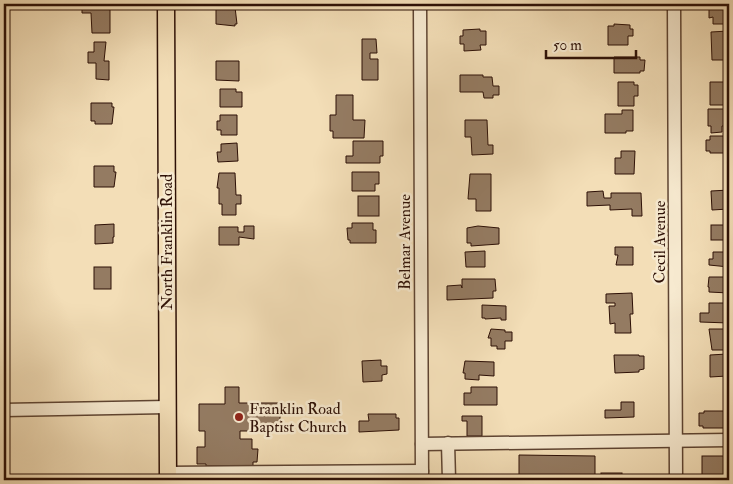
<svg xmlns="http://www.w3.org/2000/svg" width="733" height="484" viewBox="0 0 733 484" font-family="'IM FELL Double Pica',serif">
<rect width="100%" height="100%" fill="#f3deb7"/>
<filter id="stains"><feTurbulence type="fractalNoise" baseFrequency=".004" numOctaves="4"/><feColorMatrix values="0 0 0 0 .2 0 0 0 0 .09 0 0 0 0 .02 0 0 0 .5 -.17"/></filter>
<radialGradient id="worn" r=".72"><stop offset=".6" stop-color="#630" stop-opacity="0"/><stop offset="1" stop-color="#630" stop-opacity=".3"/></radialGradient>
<!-- building -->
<g fill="#947b62" stroke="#2d1006">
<path d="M82 4H113V8H110V33H92L91 13H82Z"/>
<path d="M712 4H729V24H713V17L709 18V7H712Z"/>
<path d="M216 7H235L237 24H235V26L216 24Z"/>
<path d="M614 24 630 25V29H633V36H628V45H608V26H614Z"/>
<path d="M480 29V31H486V45H480L481 50 464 51V44H460V36H463V30Z"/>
<path d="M728 31V60H712L711 32Z"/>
<path d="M362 39H376L377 53H370V59H378V80H362Z"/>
<path d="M94 42H106L104 61H109V80L96 79V63H88V52H94Z"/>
<path d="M614 57H640V60H645L644 71H640V73H614Z"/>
<path d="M216 61H239V81L216 80Z"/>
<path d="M460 75H483V77H492L493 86H499V95H493V98H484L483 92H460Z"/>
<path d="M618 82H634V85H638V96H634V106H618Z"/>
<path d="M710 82H728V86H729L728 105H710Z"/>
<path d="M220 89H236V92H242V107H220Z"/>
<path d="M336 95H353V120H365L364 138H333V131H330V115H336Z"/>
<path d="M91 103H112V107H114L112 124H95V121H91Z"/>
<path d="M708 109H729V126H722V132L711 133V126H708Z"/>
<path d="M622 110H633V131H626V133H605V114H622Z"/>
<path d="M220 115H237V135H221V130H217V121H220Z"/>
<path d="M465 120H487L488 145H493V154L472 155 471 137H465Z"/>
<path d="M710 136H729V153H710V151H706V140H710Z"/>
<path d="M353 141H383V156H380V163H346V156H353Z"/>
<path d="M237 143 238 161 218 162 217 152H221V144Z"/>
<path d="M621 151H635L634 174H615V158H621Z"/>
<path d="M94 166H114V172H116L114 187H94Z"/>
<path d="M352 172H379V184H375V191H352Z"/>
<path d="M219 173H235L236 195H241V204H236V215H222V204H219V188H217Z"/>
<path d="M470 174H491V211H476V199H468Z"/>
<path d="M729 190 728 209 712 210 711 191Z"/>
<path d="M603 191 604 198H611V193H641L642 216H632V209L610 210V205L587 206V192Z"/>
<rect x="358" y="196" width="21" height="20"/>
<path d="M352 223H373V230H376V243H350V240H348L347 228H352Z"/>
<path d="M114 224V237H113V243L95 244V225Z"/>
<rect x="711" y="225" width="18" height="15"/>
<path d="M244 226H254V239L239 237V245H219V227H238V232H244Z"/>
<path d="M478 226 499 228V244L471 246V243H467V228Z"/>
<path d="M615 247H633V265H616L618 255H615Z"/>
<path d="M485 251V267H466L465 252Z"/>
<path d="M713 252H729V267L709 265V259H713Z"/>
<rect x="94" y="267" width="17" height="22"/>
<path d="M709 277H729V293L709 292V287H708Z"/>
<path d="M462 279H495L496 291H493V298L447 300V286L461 285 462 288Z"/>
<path d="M632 293 633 314H630L631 333H615V323L610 324 609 306H615V303H606V294Z"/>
<path d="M709 303H726V313H729V323L700 322V313H709Z"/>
<path d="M482 305 506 306V320H501V318L485 319V318H482Z"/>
<path d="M491 329 505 330V332H512V341H505V349H497V346H491V338H488Z"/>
<path d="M709 329H727L728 350H712Z"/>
<path d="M727 354V376L710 377V355Z"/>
<path d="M614 355H639V356H644V369L639 370V372L615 373Z"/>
<path d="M381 360V366H387V374L382 375V381L363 382 362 361Z"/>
<path d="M465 361 494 362V376L479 375V380L465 379V373H463Z"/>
<path d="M225 387H239V403H280V431H240V439H252V449H258L257 462H253V466H206V464H197V447H205V431H199V404H225Z"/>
<path d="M471 387H497V405H464V393H471Z"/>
<path d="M621 402H634V417L605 418V410H621Z"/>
<path d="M704 411H729V428H703V426H699V413H704Z"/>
<path d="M368 414H396V418H399V430L359 432V421H369Z"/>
<path d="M462 416H482V436H467V421H462Z"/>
<path d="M519 455 595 456V480H519Z"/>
<rect x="702" y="456" width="27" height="24"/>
<rect x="601" y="473" width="21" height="7"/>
</g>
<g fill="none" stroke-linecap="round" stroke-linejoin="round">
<!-- minor casing -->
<g stroke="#5e4432" stroke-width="15">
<g id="minor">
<path d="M420 4 422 480"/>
<path d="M674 4 676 480"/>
<path d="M4 410 167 407"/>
<path d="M448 443 449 480"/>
<path d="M422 444 729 440"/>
<path d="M168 473 422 471"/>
</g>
</g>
<!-- major casing -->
<g stroke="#2d1006" stroke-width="19">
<path id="major" d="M166 4 168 480"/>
</g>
<!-- minor -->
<use href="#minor" stroke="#f7ead0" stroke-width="12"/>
<!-- major -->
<use href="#major" stroke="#f3deb7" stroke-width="16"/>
</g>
<!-- markers -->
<circle fill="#8f2418" stroke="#f7ead0" stroke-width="2" cx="239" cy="417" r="5"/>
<g text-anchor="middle" stroke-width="5" stroke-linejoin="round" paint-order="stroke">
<!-- street labels -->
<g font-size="16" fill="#2d1006" stroke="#f7ead0">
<text transform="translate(166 242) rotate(-90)" y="6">North Franklin Road</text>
<text transform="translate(404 242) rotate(-90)" y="6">Belmar Avenue</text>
<text transform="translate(659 242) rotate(-90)" y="6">Cecil Avenue</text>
</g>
<!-- poi labels -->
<g font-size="16" fill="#2d1006" stroke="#f7ead0" text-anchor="start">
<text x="249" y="414">Franklin Road<tspan x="249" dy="18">Baptist Church</tspan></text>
</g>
</g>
<!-- margin -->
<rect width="733" height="484" fill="none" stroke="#f3deb7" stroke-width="20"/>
<rect x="5" y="5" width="723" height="474" fill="none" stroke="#2d1006" stroke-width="2.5"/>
<rect x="10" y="10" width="713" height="464" fill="none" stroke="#2d1006"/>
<!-- scale -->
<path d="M546 50v8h90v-8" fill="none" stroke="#2d1006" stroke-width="2.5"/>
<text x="553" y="50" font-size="15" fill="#2d1006" stroke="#f7ead0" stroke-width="4" paint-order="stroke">50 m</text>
<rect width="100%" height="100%" filter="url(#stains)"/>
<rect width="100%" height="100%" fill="url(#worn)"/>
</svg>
